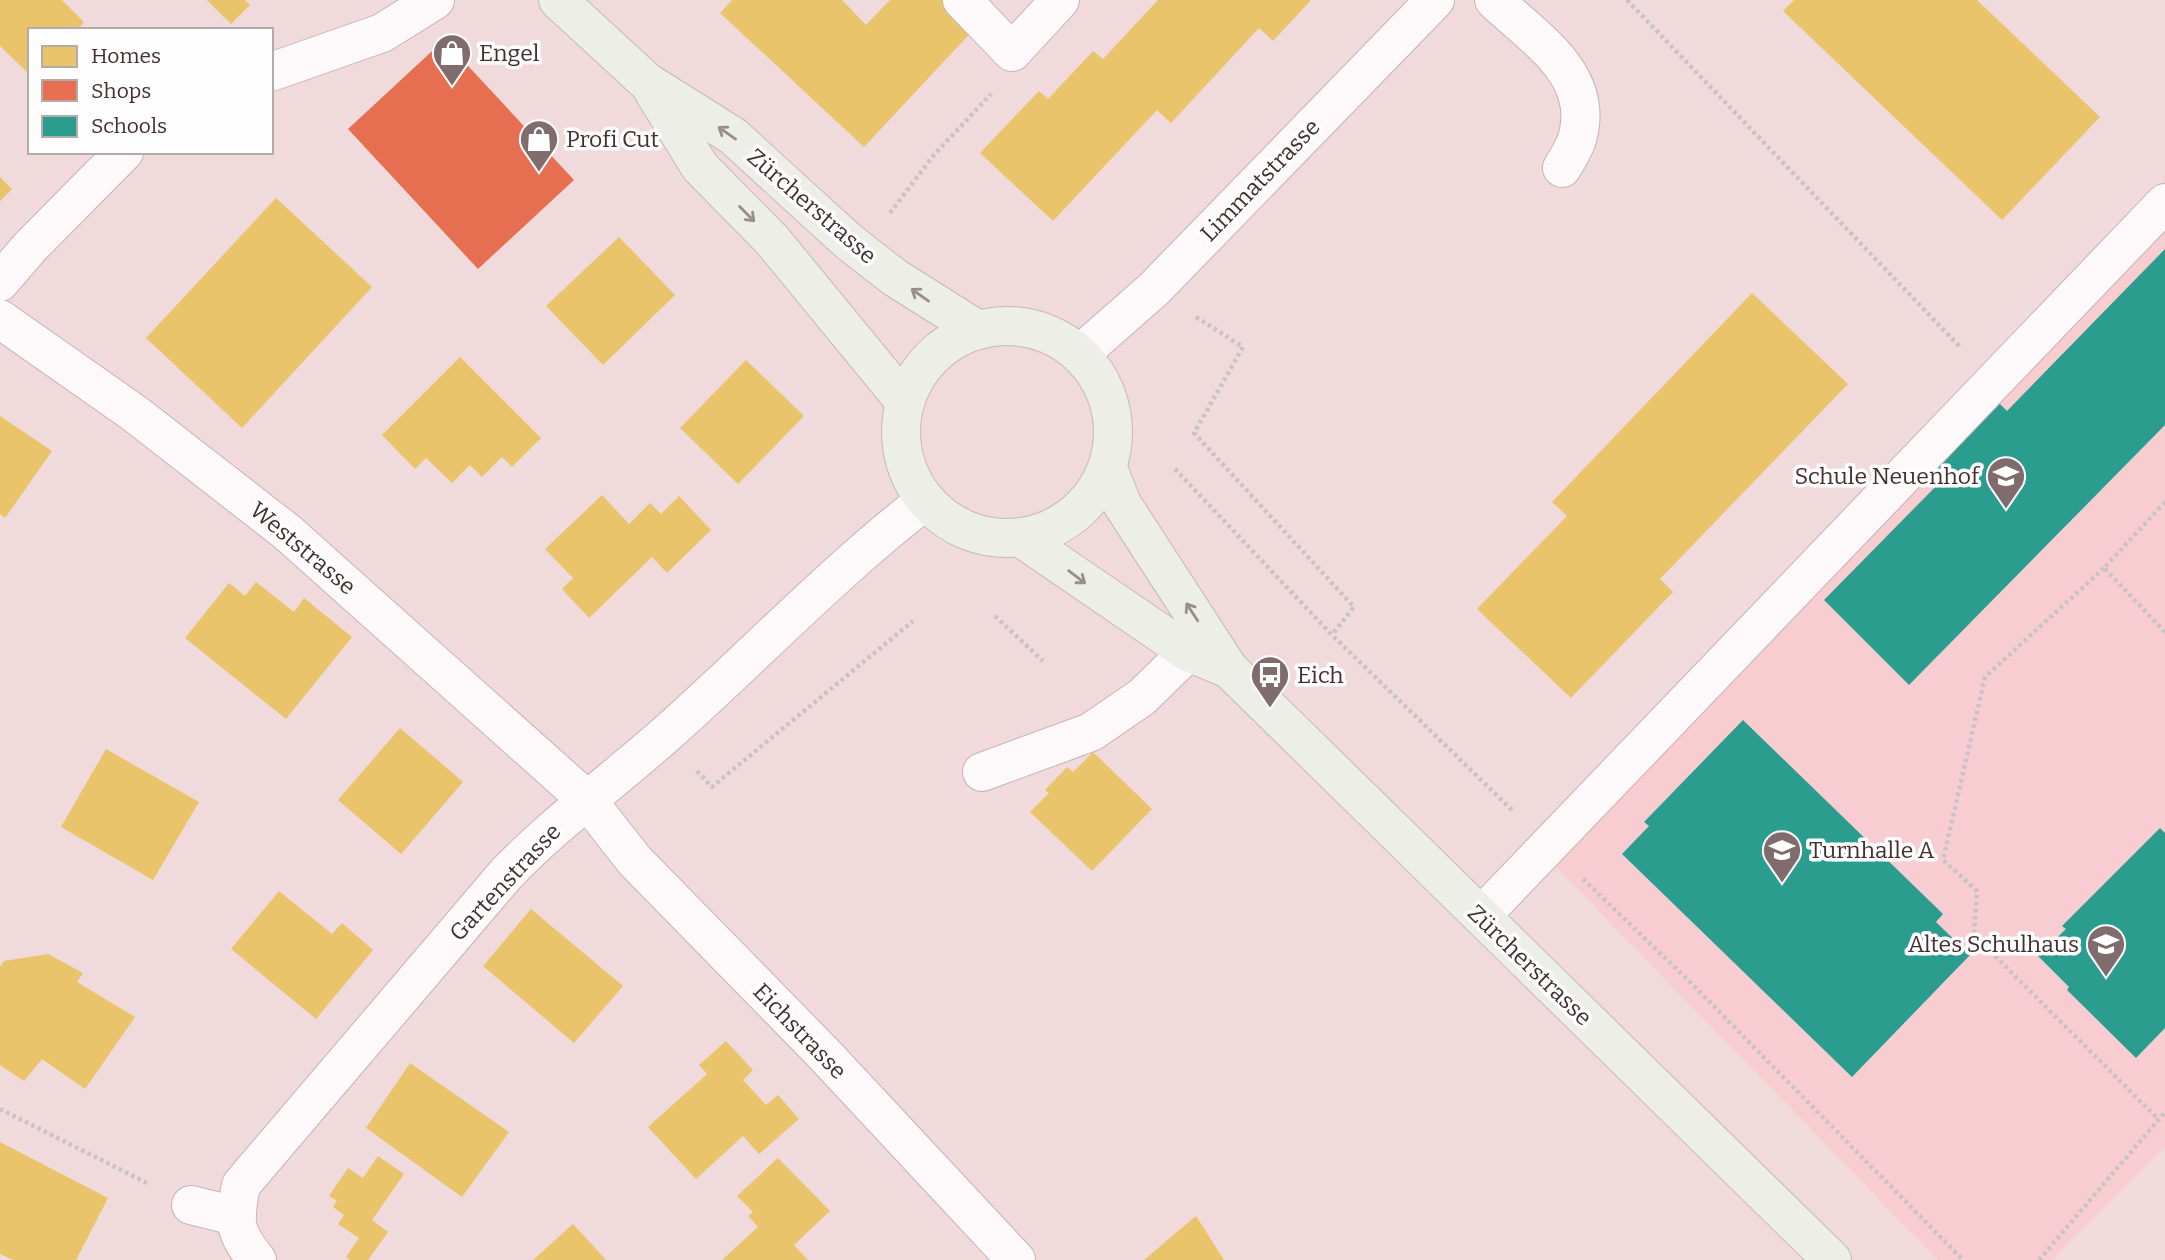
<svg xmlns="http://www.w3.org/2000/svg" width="2165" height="1260" viewBox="0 0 2165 1260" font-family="Bitter,serif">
<rect width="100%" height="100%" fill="#f0dadc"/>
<!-- built -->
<path fill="#f8cdd2" d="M2165 180V1147L2052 1260H1938L1529 839Z"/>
<!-- homes -->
<g fill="#e9c46a">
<path d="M0 0H62L84 22 77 30H30V75L0 46Z"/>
<path d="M207 0H245L250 5 231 24Z"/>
<path d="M732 0H842L866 25 890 0H951L978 25 864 147 720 13Z"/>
<path d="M1158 0H1311L1273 41 1259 28 1171 123 1157 110 1053 221 980 153 1039 91 1048 99 1093 51 1103 59Z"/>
<path d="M1794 0H1977L2100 117 2002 220 1783 11Z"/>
<path d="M0 177 12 189 0 201Z"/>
<path d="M276 198 372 287 242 428 146 338Z"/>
<path d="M619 237 675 295 603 365 546 306Z"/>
<path d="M1752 293 1848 384 1660 579 1673 592 1571 698 1477 609 1567 516 1552 502Z"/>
<path d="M460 357 541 438 512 467 502 457 482 477 470 465 452 483 426 458 415 469 382 435Z"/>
<path d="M746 360 804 416 738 484 680 428Z"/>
<path d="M0 416 52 451 5 518 0 514Z"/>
<path d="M602 495 629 524 650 503 661 514 679 496 711 530 667 573 652 557 589 618 562 589 573 578 545 549Z"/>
<path d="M256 582 294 612 304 598 352 637 286 719 185 638 229 583 245 596Z"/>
<path d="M400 728 463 782 401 854 338 800Z"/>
<path d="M106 749 199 802 153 880 61 827Z"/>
<path d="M1093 752 1152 809 1092 871 1030 812 1049 793 1045 790 1067 767 1073 772Z"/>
<path d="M279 891 332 934 342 923 373 950 316 1019 231 949Z"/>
<path d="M531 909 623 986 574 1043 483 966Z"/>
<path d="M48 954 83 973 77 982 135 1017 85 1089 42 1059 24 1081 0 1065V967L4 961Z"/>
<path d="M726 1041 753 1070 743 1080 766 1105 778 1095 799 1119 759 1154 743 1136 696 1179 648 1127 707 1074 699 1065Z"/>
<path d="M410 1063 509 1132 462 1197 366 1128Z"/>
<path d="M0 1142 108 1198 76 1260H13L0 1254Z"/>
<path d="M378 1156 404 1174 372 1220 388 1232 368 1260H350L346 1257 359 1238 338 1224 344 1215 333 1207 337 1201 329 1196 348 1168 363 1178Z"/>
<path d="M778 1158 830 1211 794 1245 808 1260H722L758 1227 748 1216 753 1212 737 1196Z"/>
<path d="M1196 1216 1224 1260H1144Z"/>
<path d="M573 1224 606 1260H533Z"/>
</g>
<!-- shops -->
<path fill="#e76f51" d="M444 40 574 180 478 269 348 129Z"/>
<!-- schools -->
<g fill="#2a9d8f">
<path d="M2165 249V425L1909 685 1824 600 1945 477 1926 459 1990 394 2007 411Z"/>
<path d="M1743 720 1943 914 1936 922 1970 955 1852 1077 1622 854 1649 826 1644 822Z"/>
<path d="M2160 828 2165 833V1028L2136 1058 2067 990 2069 987 2038 956 2066 929 2062 926Z"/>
</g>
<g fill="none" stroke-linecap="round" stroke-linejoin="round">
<!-- minor casing -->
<g stroke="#c6b3b5" stroke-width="40">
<g id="minor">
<path d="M962 0 1012 52 1060 0"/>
<path d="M1494 0C1535 39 1596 75 1577 139 1574 149 1567 159 1562 168"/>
<path d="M271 72 382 33 435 0"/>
<path d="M0 282 30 247 124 152"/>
<path d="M0 319 134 413 287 532 587 800 635 861 823 1053 1016 1260"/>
<path d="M1080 354 1154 289 1435 0"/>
<path d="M982 772 1091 732 1142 697 1188 652"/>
<path d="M1481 916 2165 203"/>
<path d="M191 1205 235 1216"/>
<path d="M257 1260C233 1231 234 1221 241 1185L506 874C555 823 612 782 665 735 752 658 833 572 925 501"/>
</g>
</g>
<!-- major casing -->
<g stroke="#c5b9ba" stroke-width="40">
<g id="major">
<path d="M558 0 647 82 733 136 848 241 894 277 978 330"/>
<path d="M652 89 700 167 772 240 905 402"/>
<circle cx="1007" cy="432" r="106"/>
<path d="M1108 468 1122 504 1229 669 1832 1260"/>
<path d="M1021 538 1188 652 1229 669"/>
</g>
</g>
<!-- path -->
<g stroke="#cac2c3" stroke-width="4.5" stroke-dasharray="3.5 3.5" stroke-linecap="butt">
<path d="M1627 0 1961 348"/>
<path d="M890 213 933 156 991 94"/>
<path d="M1196 317 1243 347 1194 433 1354 607 1332 635"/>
<path d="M1175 469 1332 635 1514 812"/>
<path d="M2165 502 2104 568 2165 632"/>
<path d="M2104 568 1985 677 1943 860 1977 891 1974 935 2158 1119"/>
<path d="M995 616 1043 661"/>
<path d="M697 771 712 787 913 621"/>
<path d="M1583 879 1691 983 1963 1260"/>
<path d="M0 1109 149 1184"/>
<path d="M2039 1260 2165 1112"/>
</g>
<!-- minor -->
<use href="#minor" stroke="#fdf9fa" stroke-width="38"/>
<!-- major -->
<use href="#major" stroke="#eeeee8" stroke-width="38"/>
</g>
<!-- one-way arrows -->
<defs><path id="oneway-shaft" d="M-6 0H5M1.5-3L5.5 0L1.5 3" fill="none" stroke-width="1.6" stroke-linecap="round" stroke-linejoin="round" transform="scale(1.75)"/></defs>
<g stroke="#988e8c">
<use href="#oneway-shaft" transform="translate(727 133) rotate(-145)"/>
<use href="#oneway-shaft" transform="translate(747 214) rotate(45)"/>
<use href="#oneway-shaft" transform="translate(920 295) rotate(-145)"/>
<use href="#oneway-shaft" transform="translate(1077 577) rotate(37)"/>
<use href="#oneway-shaft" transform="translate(1192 612) rotate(-123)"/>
</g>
<!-- icons -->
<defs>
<g id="shop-pin" transform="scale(2.0125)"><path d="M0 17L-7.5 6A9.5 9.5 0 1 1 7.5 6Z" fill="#806b6d" stroke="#fdfdfd"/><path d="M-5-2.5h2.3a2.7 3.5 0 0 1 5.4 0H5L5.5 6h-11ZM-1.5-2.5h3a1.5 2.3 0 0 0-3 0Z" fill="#fff"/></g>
<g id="school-pin" transform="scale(2.0125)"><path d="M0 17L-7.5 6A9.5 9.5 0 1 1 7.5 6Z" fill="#806b6d" stroke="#fdfdfd"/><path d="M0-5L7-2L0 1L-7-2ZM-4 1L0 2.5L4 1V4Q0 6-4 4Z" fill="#fff"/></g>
<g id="bus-pin" transform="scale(2.0125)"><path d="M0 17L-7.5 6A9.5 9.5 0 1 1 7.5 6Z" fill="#806b6d" stroke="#fdfdfd"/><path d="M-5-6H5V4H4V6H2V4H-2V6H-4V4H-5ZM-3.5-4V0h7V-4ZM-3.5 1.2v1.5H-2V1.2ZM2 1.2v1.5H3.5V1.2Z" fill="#fff"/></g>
</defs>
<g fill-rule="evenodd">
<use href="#shop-pin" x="452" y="53"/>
<use href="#shop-pin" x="539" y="139"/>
<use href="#school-pin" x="2006" y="476"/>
<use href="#bus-pin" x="1270" y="675"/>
<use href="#school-pin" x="1782" y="850"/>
<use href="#school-pin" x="2106" y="944"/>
</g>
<g text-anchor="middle" stroke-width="7" stroke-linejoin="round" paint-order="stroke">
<!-- poi labels -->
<g font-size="23" fill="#432f31" stroke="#fdfdfd" text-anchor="start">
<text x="479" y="61">Engel</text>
<text x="566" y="147">Profi Cut</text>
<text x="1979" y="484" text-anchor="end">Schule Neuenhof</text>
<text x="1297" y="683">Eich</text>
<text x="1809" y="858">Turnhalle A</text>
<text x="2079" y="952" text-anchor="end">Altes Schulhaus</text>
</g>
<!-- street labels -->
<g font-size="23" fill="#432f31" stroke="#fdfdfd">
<text transform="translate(1260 180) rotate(-46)" y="8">Limmatstrasse</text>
<text transform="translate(812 206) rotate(41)" y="8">Zürcherstrasse</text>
<text transform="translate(303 548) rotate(40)" y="8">Weststrasse</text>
<text transform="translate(505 882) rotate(-47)" y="8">Gartenstrasse</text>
<text transform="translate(1530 965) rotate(44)" y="8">Zürcherstrasse</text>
<text transform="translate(800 1031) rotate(46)" y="8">Eichstrasse</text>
</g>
</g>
<!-- legend -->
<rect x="28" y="28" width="245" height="126" fill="#fdfdfd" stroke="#b3abab" stroke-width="2"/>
<rect x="42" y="46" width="35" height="21" fill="#e9c46a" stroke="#b3abab" stroke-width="2"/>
<text x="91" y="63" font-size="21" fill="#432f31">Homes</text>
<rect x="42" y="80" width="35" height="21" fill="#e76f51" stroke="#b3abab" stroke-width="2"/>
<text x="91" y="98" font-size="21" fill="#432f31">Shops</text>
<rect x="42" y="116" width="35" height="21" fill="#2a9d8f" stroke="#b3abab" stroke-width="2"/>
<text x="91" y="133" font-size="21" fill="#432f31">Schools</text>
</svg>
